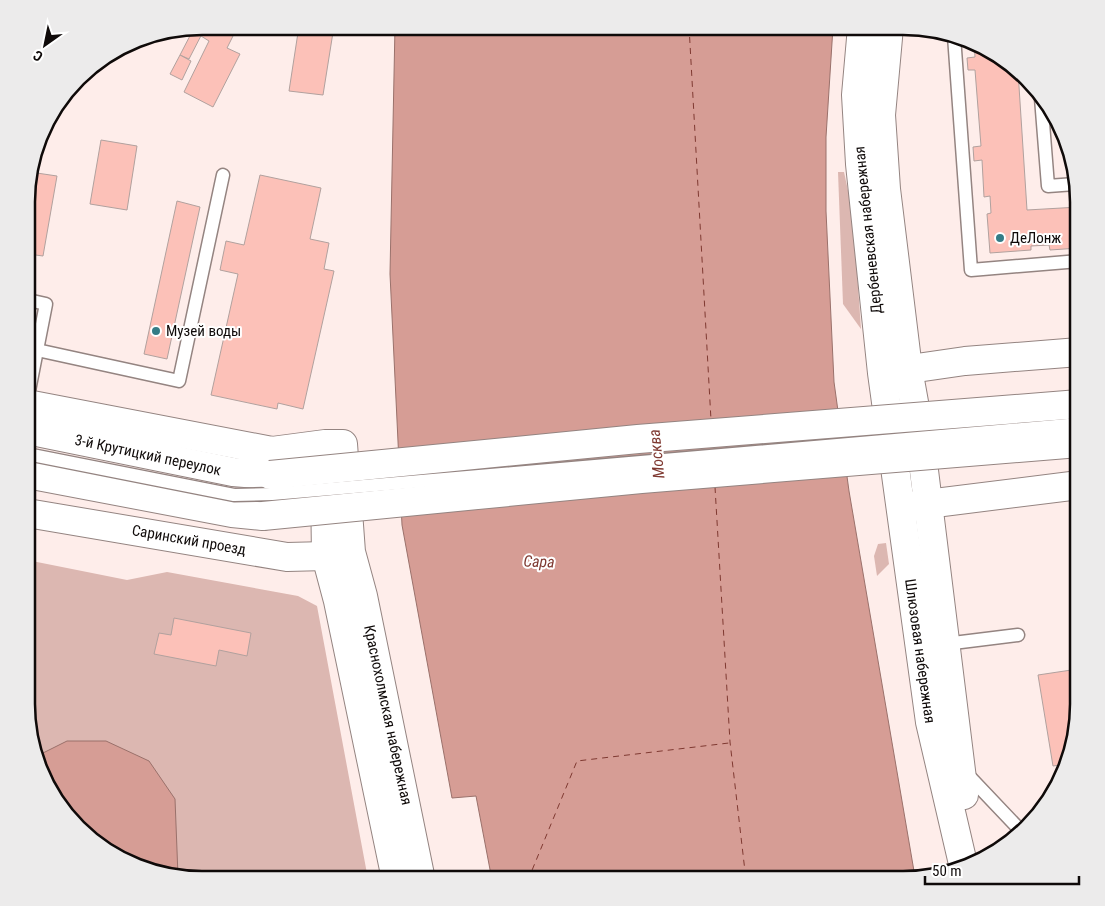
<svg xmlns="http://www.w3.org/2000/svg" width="1105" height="906" viewBox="0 0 1105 906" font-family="'Roboto Condensed',sans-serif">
<rect width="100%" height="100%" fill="#feedea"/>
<!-- green -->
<g fill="#dcb7b1">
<path d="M838 172H844L853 214 861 329 843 304Z"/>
<path d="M886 543 889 564 877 576 874 556 878 544Z"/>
<path d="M27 560 127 580 167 572 298 596 317 606 368 879H191L135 866 78 828 44 781 27 716Z"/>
</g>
<!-- water -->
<g fill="#d69d95" stroke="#9a716b">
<path d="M395 26 833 27 826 137V211L834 382 849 491 915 877 903 880H492L476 796 452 798 402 525 390 274Z"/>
<path d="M67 741H106L149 761 175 799 178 876 135 866 78 828 44 781 37 756Z"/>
</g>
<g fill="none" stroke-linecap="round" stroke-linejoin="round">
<!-- ferry -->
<g stroke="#7f3931" stroke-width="1" stroke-dasharray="6 5" stroke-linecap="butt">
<path d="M689 26 711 420"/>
<path d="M715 487 730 742 746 880"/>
<path d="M528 880 577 761 729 743"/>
</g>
</g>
<!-- building -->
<g fill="#fcc1b8" stroke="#b1a19e">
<path d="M206 26H238L227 48 240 54 213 107 184 92 209 41 201 36Z"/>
<path d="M206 26 189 59 180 55 194 28Z"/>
<path d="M299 26H334L323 95 289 91Z"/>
<path d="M974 42 1018 71 1027 210 1079 207V248L1050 250 1049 245 1031 246V250L990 253 987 214 991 213 990 196 984 197 982 160 974 161 973 147 981 146 975 70H968L967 58 975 57Z"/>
<path d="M180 55 191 61 182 80 170 74Z"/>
<path d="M101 140 137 146 127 210 90 204Z"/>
<path d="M30 172 57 176 43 256 28 254V179Z"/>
<path d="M260 175 321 188 310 239 329 243 324 269 334 271 303 409 278 403 277 409 211 395 238 274 220 270 226 241 244 245Z"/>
<path d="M177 201 200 207 167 359 144 354Z"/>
<path d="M1075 581H1078V605Z"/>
<path d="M174 618 251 633 247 656 219 650 216 666 154 654 159 633 171 635Z"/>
<path d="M1078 669V716L1067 764 1053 766 1038 675Z"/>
</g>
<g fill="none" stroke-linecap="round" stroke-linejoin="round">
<!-- lane casing -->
<g stroke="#948481" stroke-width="15">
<g id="lane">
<path d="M954 36 971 270 1079 261"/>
<path d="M1041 98 1048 186 1075 184"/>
<path d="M37 350 179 381 223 175"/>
<path d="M27 401 46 304 28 300"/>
<path d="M945 644 1018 635"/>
<path d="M965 772 1022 832"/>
</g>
</g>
<!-- secondary casing -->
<g stroke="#948481" stroke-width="30">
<g id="secondary">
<path d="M862 27 856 95 860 164 882 373 930 722 964 868"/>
<path d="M889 27 881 115 886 189 908 369 919 430 964 795"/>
<path d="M889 372 965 361 1079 352"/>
<path d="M27 404 272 451 325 444H343L351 552 363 596 421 880"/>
<path d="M27 430 233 472 270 475"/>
<path d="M27 474 232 513 263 516"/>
<path d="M325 486 326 556 338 601 396 879"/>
<path d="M911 506 1079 485"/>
<path d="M27 513 287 557 326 556 344 553"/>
</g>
</g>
<!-- lane -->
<use href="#lane" stroke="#fff" stroke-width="12"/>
<!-- secondary -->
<use href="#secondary" stroke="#fff" stroke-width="28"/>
<!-- tram -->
<g stroke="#635a58" stroke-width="1">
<path d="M27 448 235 489 271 488 1079 418"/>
<path d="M27 459 234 500 266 502 1079 431"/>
</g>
<!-- lane-bridge casing -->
<g stroke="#948481" stroke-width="15" stroke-linecap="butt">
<path id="lane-bridge" d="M27 454 234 495 272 494 1079 424"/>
</g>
<!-- secondary-bridge casing -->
<g stroke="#948481" stroke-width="30" stroke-linecap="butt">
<g id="secondary-bridge">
<path d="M270 475 638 439 1079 404"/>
<path d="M263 516 641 479 1079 443"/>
</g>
</g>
<!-- lane-bridge -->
<use href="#lane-bridge" stroke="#fff" stroke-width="12"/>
<!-- secondary-bridge -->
<use href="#secondary-bridge" stroke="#fff" stroke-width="28"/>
</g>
<!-- markers -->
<g fill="#357c86" stroke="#fff" stroke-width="2">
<circle cx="1000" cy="238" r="5"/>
<circle cx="156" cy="331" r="5"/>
</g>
<g text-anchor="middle" stroke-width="4" stroke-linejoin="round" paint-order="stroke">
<!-- street labels -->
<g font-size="15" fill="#0f0a09" stroke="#fff">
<text transform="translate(868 230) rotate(-96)" y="5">Дербеневская набережная</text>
<text transform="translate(148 455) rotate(12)" y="5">3-й Крутицкий переулок</text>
<text transform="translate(189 540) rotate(10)" y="5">Саринский проезд</text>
<text transform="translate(920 651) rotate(82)" y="5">Шлюзовая набережная</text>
<text transform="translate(388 715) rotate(78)" y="5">Краснохолмская набережная</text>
</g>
<!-- poi labels -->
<g font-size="15" fill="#0f0a09" stroke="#fff" text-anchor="start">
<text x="1010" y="243">ДеЛонж</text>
<text x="166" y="336">Музей воды</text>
</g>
<!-- water labels -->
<g font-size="16" font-style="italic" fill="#7f3931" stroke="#fff">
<text transform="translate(656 454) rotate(-96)" y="6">Москва</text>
<text transform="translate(539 561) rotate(2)" y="6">Сара</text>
</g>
</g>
<!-- crop -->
<path d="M0 0H1105V906H0ZM202 35H903A167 167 0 0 1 1070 202V704A167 167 0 0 1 903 871H202A167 167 0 0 1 35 704V202A167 167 0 0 1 202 35Z" fill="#ecebeb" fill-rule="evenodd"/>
<path fill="none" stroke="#0f0a09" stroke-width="2.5" d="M202 35H903A167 167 0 0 1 1070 202V704A167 167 0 0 1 903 871H202A167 167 0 0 1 35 704V202A167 167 0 0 1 202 35Z"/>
<!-- north arrow -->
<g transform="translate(45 45) rotate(213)" stroke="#ffffff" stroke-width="4" paint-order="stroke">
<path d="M0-4L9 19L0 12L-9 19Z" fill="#0f0a09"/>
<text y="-8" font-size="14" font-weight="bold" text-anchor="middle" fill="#0f0a09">С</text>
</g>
<!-- scale -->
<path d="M925 876v8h154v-8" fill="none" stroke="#0f0a09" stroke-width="2.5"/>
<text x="932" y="876" font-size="15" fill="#0f0a09" stroke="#ffffff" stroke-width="4" paint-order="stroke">50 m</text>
</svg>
